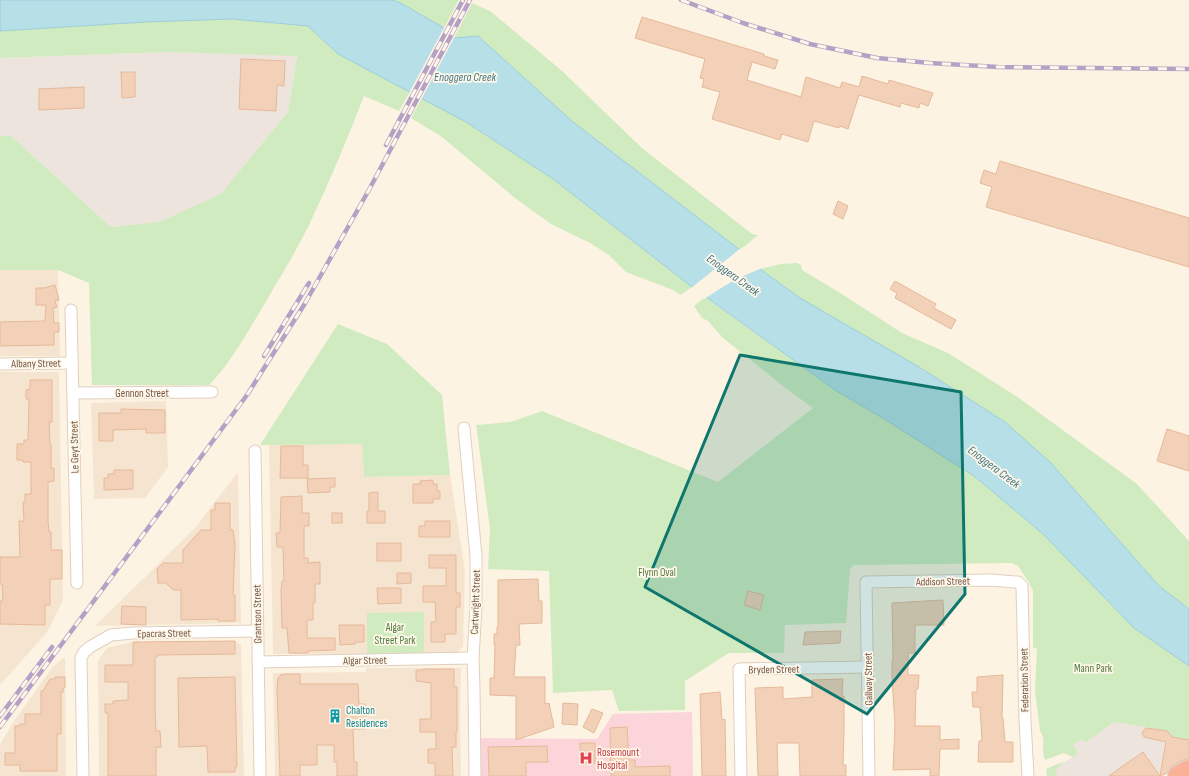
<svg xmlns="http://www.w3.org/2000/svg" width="1189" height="776" viewBox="0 0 1189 776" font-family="'Sofia Sans Condensed',sans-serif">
<rect width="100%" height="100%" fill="#fdf3e2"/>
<!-- residential -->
<g fill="#f5e5d0">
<path d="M0 270H58L60 356H0Z"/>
<path d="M0 372H59L63 600 48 631 0 685Z"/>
<path d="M166 401 168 467 145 498 94 499 91 403Z"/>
<path d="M269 444H362L364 477 450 475 465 571 463 646 457 653H424V613H367V654H273Z"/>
<path d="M238 472 241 623 95 626 195 528Z"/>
<path d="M235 641 241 645 244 776H99L98 661 107 648 133 642Z"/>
<path d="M63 658H65L66 776H0V744L16 718 52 668Z"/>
<path d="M366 668H461L460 717 461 776H275L273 673 366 672Z"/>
</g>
<!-- industrial -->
<g fill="#ece4dd">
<path d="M168 52 297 55 288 112 221 195 159 222 111 227 11 136H0V58Z"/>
<path d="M1114 722 1167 731 1171 737 1189 740V760L1162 776H1056V768L1078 753 1073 745 1082 739 1085 743Z"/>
</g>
<!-- medical -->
<path fill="#fbd5d9" d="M692 712 693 776H480V738L597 739 613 714Z"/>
<!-- green -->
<g fill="#d1ebc0">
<path d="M392 0H459L444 28 399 2Z"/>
<path d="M472 3 490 11 561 70 642 148 752 234 758 235 740 250 573 122 478 36 454 38Z"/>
<path d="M232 19 308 26 338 54 410 92 399 111 364 96C347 140 329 183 309 225 295 254 277 282 261 310 245 336 230 364 209 385H92L89 283 58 270H0V136H11L111 227 159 222 221 194 288 112 297 56 168 52 0 58V31L145 22Z"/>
<path d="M422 98 466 122 553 179 692 287 681 295 673 290 626 272 609 255 590 243 551 224 515 198 442 137 411 118Z"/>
<path d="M797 263 801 265 802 270 845 296 902 333 948 353 1016 396 1137 484 1189 541V609L1159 586 1051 463 800 298 760 269 781 264Z"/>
<path d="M705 297 835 390 886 420 974 476 1043 534 1134 628 1189 666V740L1171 737 1170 735 1167 731 1114 722 1085 743 1082 739 1073 745 1078 753 1073 757 1064 753 1045 760C1044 757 1043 753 1043 750 1043 742 1045 739 1040 731L1035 691 1037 649 1033 647V591L1028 581 1018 566 1012 563 854 565 850 569 846 623 785 625 784 653H729L685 681V710L619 711 612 690 553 693 549 571 488 569 490 529 476 424 478 425 511 422 542 411 718 482 813 408 788 390 723 338 708 321 702 318 694 306Z"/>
<path d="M338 324 387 344 442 395 450 475 364 477 362 444 260 445Z"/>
<path d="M424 612V653L367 654V613Z"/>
<path d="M1065 761 1057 768 1056 776H1047L1046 769Z"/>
</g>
<!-- water -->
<path fill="#b6dfe7" stroke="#9cced9" d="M0 0H392L399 2 444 28 454 38 478 36 573 122 740 250 760 269 800 298 919 367 1005 422 1051 463 1159 586 1189 609V666L1134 628 1043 534 974 476 886 420 835 390 692 287 553 179 466 122 338 54 308 26 232 19 145 22 0 31Z"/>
<!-- pier -->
<g fill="#fdf3e2">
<path d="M445 26 455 36 421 100 409 93Z"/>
<path d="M741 248 762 268 734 280 704 299 690 289Z"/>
</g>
<!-- building -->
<g fill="#f3d1b9" stroke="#e6b899">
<path d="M642 17 764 54V56L778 60 775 69 752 62 747 80 801 97 806 77 840 88 842 82 859 87 862 76 888 84 889 80 933 93 928 106 920 103 919 108 901 103 900 107 859 95 848 129 840 126 839 128 814 121 808 142 782 134 780 140 712 119 720 92 702 87 704 79 700 78 705 59 635 38Z"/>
<path d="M241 59 285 61 284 86 277 85 276 111 239 109Z"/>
<path d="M121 72H135V97L122 98Z"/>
<path d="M84 87V108L39 110V89Z"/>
<path d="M1000 161 1189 218V267L986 207 992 187 980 183 984 170 996 174Z"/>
<path d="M838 201 848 206 843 219 833 214Z"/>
<path d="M895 281 936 304 934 308 956 320 951 329 895 298 897 293 890 289Z"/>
<path d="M55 285 59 300 55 301 57 307 53 308 54 323H59V332H54V345L0 346V322L45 321 46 305H36V288H44Z"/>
<path d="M30 380H52V422H49L50 444H51V468H54V481L48 482V521L49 532H51V550H62V579H50V605H45V625L0 624V601H3L2 584H0V557H20L19 521H24L23 502H25V494H31V462H23V460H17V444H24V440H28L29 399H26V390L30 389Z"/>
<path d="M121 409 165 410V433H146V429L113 430V441H99V413H121Z"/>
<path d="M1167 429 1189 436V471L1157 461Z"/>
<path d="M281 446H303V465H308V478H280Z"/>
<path d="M114 470H133V489L104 490V478H108V474H114Z"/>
<path d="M335 478V487H330V492L308 493 307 479Z"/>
<path d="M433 480V484H437V491H440V499H433V503H413V484H421L420 481Z"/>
<path d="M378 492V511H385V523H367V511H369V493Z"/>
<path d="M302 496V513H309V526H304V558H308V563L320 562V584H315V603H313V620H307V638H335V650L308 651V653H289L287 628H282L281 591 282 581H284L283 547H277L276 533H280L281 497Z"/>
<path d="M215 503H230V530H233L235 544 233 595H235V621H218V619L181 620V590H173L166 583H158L157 569 163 563H183V550L201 530H211V510H215Z"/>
<rect x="332" y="513" width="10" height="10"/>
<path d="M425 521H450V537H419V526H425Z"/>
<rect x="377" y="543" width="24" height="18"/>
<path d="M429 555H456V593H460V607H456V634H445V642H431V622H436L435 602H423V586H446V568H429Z"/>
<path d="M397 573H411V583L397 584Z"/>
<path d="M538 579 539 601H542V623L519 624 520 645H516L514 677H545V704L549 703 554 727 516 740V696L490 695V678H494L495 645H494V634H497V627H498V580Z"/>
<path d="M377 588H401V603L378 604Z"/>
<path d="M748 591 764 595 760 610 744 605Z"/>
<path d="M943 600 944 625H915V653H908V675H919L918 689H916L915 726H940V740L959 739V749H940L939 776H930V769L893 770 895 726 892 676V661H893L892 603Z"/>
<path d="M122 606 146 607V625L121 624Z"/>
<path d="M339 625H364V642H355V644L340 645Z"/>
<path d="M841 631 840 643 803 645 805 632Z"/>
<path d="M235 641V654L157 655V657H155V709L156 731H160L161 747H156V776H108V713H105V704H113V701L128 700V682H105V665H133V642Z"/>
<path d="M423 669H454V687H457V732H456V747H452L453 776H435V763H428V749H436V732H420V719H431V683L416 681V670H423Z"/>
<path d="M285 674H300V684H358L359 704H365V729H353L354 762H357V776H337V762H334V745H317V765H300V776H280L277 689 278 678 280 677V675Z"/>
<path d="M1003 675 1002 718H1003L1005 742H1013V762H978L979 741H982L980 707H973L972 692H977V677Z"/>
<path d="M55 677H65V688H63V692H61V734H57V771H20V765H5V753H15V726H20V724H25V714H41V691H43L50 679H55Z"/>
<path d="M235 677 237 767H235V772H208L207 746 179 747 178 678Z"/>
<path d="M843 679 842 696H844V732L843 765H846V776H800L799 743H777L778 776H758L755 688 783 687V699L812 697V680Z"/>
<path d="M720 692 722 720 725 719 726 776H702L700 694Z"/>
<path d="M563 703 578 704 577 725 562 724Z"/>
<path d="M592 709 603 713 594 733 583 727Z"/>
<path d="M627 727 629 760H635V767L670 766V776H611L610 728Z"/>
<path d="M1146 728 1167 731 1172 737 1189 740V759L1183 760 1172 766 1167 773 1160 776 1166 742 1144 737 1142 732Z"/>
<path d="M580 743H595V763L581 764Z"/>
<path d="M547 746 548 762H526V776H489L488 747Z"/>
<path d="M1143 752 1160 776H1109L1120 768Z"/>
</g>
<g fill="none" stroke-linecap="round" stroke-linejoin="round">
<!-- minor casing -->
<g stroke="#e1cfbe" stroke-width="13">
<g id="minor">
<path d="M71 310 77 583"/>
<path d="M0 364 72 363"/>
<path d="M73 393 212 392"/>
<path d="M464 428 476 556V607L473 658 474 688 475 776"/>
<path d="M255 451 260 776"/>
<path d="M258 662 473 658"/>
<path d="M83 776 81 658 84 652 90 647 111 635 133 633 257 631"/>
<path d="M741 776 739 669 868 667"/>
<path d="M869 776 866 582 991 580 1015 582H1018L1022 586 1025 720 1028 776"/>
</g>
</g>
<!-- motorway casing -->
<g stroke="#dbd4cf" stroke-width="22">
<path id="motorway" d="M1178 776 1189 770"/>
</g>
<!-- minor -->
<use href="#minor" stroke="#fff" stroke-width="11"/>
<!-- motorway -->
<use href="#motorway" stroke="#f9b297" stroke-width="20"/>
<!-- rail casing -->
<g stroke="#b6a1c6" stroke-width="4.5">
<g id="rail">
<path d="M681 0 743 23 810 44 877 58 930 63 998 67 1189 69"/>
<path d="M386 145 463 0"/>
<path d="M264 356 309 283"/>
<path d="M0 716 52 647"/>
<path d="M0 727 247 395 304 305 370 188 470 0"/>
</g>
</g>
<!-- rail -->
<use href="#rail" stroke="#fff7e9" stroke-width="3" stroke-dasharray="9" stroke-linecap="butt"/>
</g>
<!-- marked area -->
<path fill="#0f766e" fill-opacity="0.2" stroke="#0f766e" stroke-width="3" stroke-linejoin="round" d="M740 355 961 392 965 594 867 714 645 587Z"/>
<!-- icons -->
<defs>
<g id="building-bare" transform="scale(1.08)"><path d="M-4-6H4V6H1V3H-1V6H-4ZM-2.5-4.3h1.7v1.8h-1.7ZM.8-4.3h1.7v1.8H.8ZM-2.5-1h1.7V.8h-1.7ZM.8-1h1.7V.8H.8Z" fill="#0f9aa8" stroke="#fff7e9" stroke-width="2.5" paint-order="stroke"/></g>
<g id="hospital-bare" transform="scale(1.08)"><path d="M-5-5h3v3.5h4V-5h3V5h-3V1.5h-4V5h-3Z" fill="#e0444e" stroke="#fff7e9" stroke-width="2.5" paint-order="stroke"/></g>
</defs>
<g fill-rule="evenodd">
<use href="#building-bare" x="335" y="716"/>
<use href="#hospital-bare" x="586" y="758"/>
</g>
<g text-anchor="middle" stroke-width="3.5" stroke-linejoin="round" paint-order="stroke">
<!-- street labels -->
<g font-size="11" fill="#755948" stroke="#fff7e9">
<text transform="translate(36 363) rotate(-1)" y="4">Albany Street</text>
<text x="142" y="397">Gennon Street</text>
<text transform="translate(74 447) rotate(-91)" y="4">Le Geyt Street</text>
<text transform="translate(943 581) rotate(-1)" y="4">Addison Street</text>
<text transform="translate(475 602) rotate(-88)" y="4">Cartwright Street</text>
<text transform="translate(257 614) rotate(-91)" y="4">Grantson Street</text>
<text transform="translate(164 633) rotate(-1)" y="4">Epacras Street</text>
<text transform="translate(365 660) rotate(-1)" y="4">Algar Street</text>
<text transform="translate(774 669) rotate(-1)" y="4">Bryden Street</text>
<text transform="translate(868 679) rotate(-91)" y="4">Gallway Street</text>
<text transform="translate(1024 680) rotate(-91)" y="4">Federation Street</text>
</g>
<!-- park labels -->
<g font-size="11" fill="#507c3f" stroke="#fff7e9">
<text x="657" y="576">Flynn Oval</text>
<text x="395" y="631">Algar<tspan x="395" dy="13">Street Park</tspan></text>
<text x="1093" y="672">Mann Park</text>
</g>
<!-- culture labels -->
<g font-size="11" fill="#0d838f" stroke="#fff7e9" text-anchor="start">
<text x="346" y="714">Chalton<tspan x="346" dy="13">Residences</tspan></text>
</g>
<!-- health labels -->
<g font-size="11" fill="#be3a42" stroke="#fff7e9" text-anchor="start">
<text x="597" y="756">Rosemount<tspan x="597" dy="13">Hospital</tspan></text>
</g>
<!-- water labels -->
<g font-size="12" font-style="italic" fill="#3e7683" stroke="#fff7e9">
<text x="465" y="81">Enoggera Creek</text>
<text transform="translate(733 275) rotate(36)" y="4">Enoggera Creek</text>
<text transform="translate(994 467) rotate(37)" y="4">Enoggera Creek</text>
</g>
</g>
</svg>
